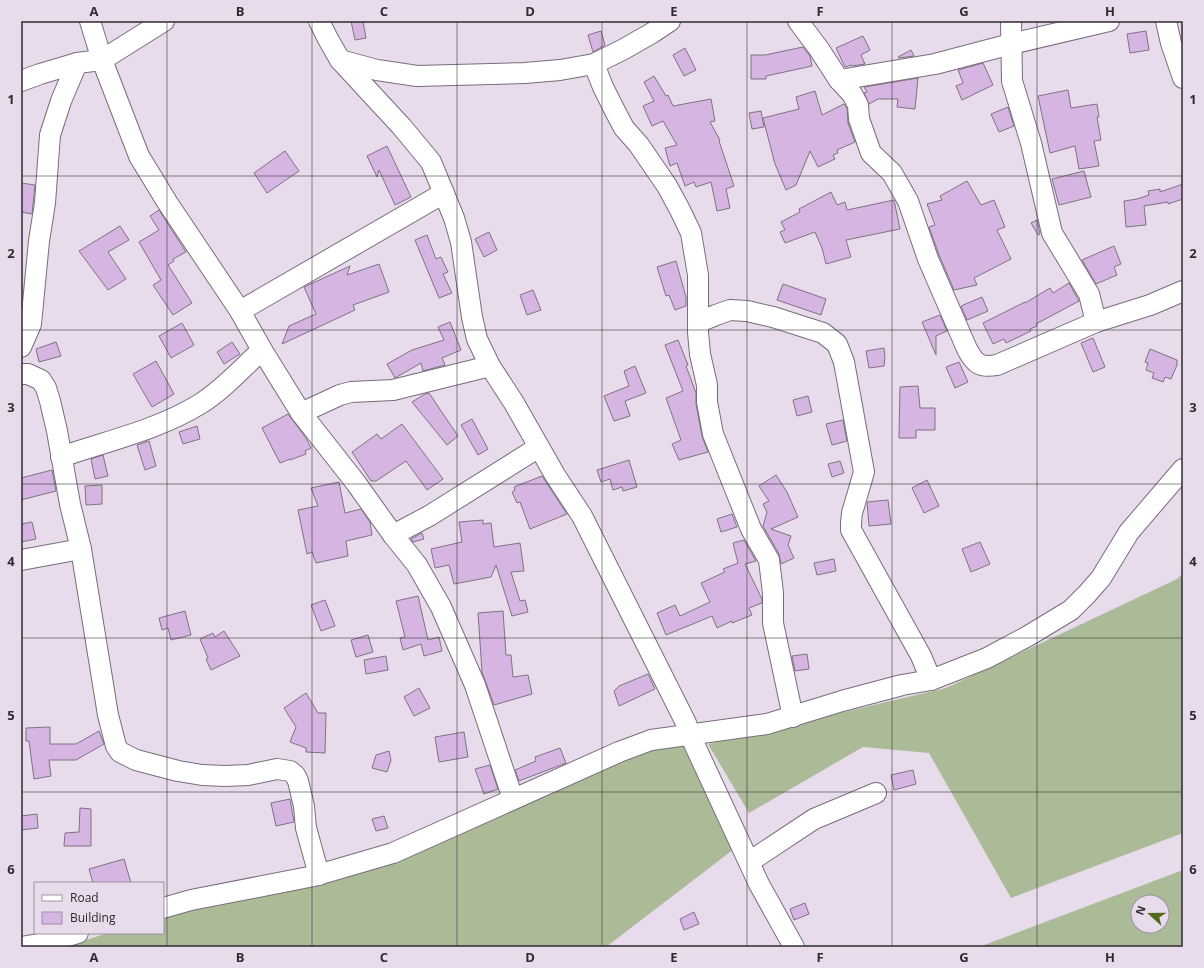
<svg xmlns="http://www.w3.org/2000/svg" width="1204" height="968" viewBox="0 0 1204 968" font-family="'Open Sans',sans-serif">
<rect width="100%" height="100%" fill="#e7dbec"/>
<!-- grass -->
<g fill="#acbb97" fill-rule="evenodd">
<path d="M1183 573V833L1011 898 929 753 863 747 749 813 708 744 946 688 1177 579Z"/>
<path d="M685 745 734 849 606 947H64L108 933H163V917L193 909 287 891 622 761 653 750Z"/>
<path d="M1183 870V947H979ZM1138 902H1162V926H1138Z"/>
</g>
<!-- building -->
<g fill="#d6b5e2" stroke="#7e7382">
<path d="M351 21H363L366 38 355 40Z"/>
<path d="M601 31 605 45 593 52 588 35Z"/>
<path d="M1146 31 1149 50 1130 53 1127 34Z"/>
<path d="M863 36 870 50 861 55 865 64 852 66 851 65 845 67 836 48Z"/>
<path d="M803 47 810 56 812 66 766 76V79H751V55H765Z"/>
<path d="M685 48 696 70 684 76 673 55Z"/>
<path d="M911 50 914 56 899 58 898 57Z"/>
<path d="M983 63 993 85 962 100 956 86 963 83 958 70Z"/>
<path d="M654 76 666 96 668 95 673 106 711 99 715 121 710 122 720 140 719 141 734 186 726 189 730 208 717 211 711 182 696 187 694 182 685 186 677 163 670 166 665 148 677 145 663 121 652 126 643 106 654 101 644 82Z"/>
<path d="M918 78 915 109 897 107 898 99H878L869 104 864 93 867 92 864 87Z"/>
<path d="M1068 90 1071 108 1097 104 1099 117H1097L1101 140 1094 141 1099 166 1079 169 1075 146 1050 153 1038 96Z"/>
<path d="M815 91 822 115 844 104 847 108 848 123 855 142 837 150 838 153 833 155 835 159 818 167 810 151 796 185 786 190 775 164 763 118 799 109 796 97Z"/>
<path d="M1008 107 1014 126 999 132 991 114Z"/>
<path d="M761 111 764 127 752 129 749 113Z"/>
<path d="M387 146 411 197 395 205 379 170 377 177 367 156Z"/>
<path d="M285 151 299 171 267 193 254 173Z"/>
<path d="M1084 171 1091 197 1059 205 1052 179Z"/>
<path d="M967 181 981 205 994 200 1005 227 997 230 1011 259 974 278 977 285 954 290 939 255 929 227 935 225 927 204 942 200 940 196Z"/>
<path d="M21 183 35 185 32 214 21 212Z"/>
<path d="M1183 184V199L1168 204V202L1144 206 1146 225 1126 227 1124 201 1137 199 1149 195 1148 191 1160 189V192Z"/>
<path d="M831 192 837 205 845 202 847 210 894 200 900 229 846 240 851 257 826 264 822 248 815 232 785 243 780 232 785 230 781 222 800 212 799 209Z"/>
<path d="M159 210 186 252 173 259 174 261 168 265 192 303 173 315 153 285 161 280 139 242 159 230 150 216Z"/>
<path d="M1037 220 1040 234 1038 235 1031 223Z"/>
<path d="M120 226 129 240 108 252 126 279 108 290 79 251Z"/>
<path d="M489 232 497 250 484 257 475 239Z"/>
<path d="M427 235 436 259 441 257 448 272 443 274 452 293 439 298 415 240Z"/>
<path d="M1114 246 1121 264 1114 267 1117 275 1096 284 1082 260Z"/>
<path d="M676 261 686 297V306L675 310 669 295 666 296 657 267Z"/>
<path d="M379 264 389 292 353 305 355 310 282 344 289 326 316 314 304 287 350 266 347 275Z"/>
<path d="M1069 283 1079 301 1036 324 1037 326 1030 329 1031 331 1006 343 1004 339 993 344 983 323 1025 302V303L1050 288 1053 293Z"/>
<path d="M783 284 826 299 821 315 777 300Z"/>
<path d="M533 290 541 310 527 315 520 295Z"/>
<path d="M982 297 988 311 967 320 961 306Z"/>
<path d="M940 315 947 331 936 336V355L922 322Z"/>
<path d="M450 322 461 350 442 358 445 365 423 371 421 363 395 378 387 364 412 350 444 340 438 327Z"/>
<path d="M182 323 194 345 171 358 159 336Z"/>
<path d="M1093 338 1105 367 1093 372 1081 343Z"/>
<path d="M678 340 688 365 686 366 696 393V404L702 436 708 452 679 460 672 444 681 440 666 398 683 391 665 345Z"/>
<path d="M56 342 61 356 39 362 36 349Z"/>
<path d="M232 342 240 354 224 364 217 352Z"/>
<path d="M884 348 885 357 884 366 869 368 866 351Z"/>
<path d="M1150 349 1177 360V365L1171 379 1165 377 1163 382 1152 378 1154 373 1146 370 1148 363 1145 362Z"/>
<path d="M156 361 174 394 152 407 133 374Z"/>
<path d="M959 362 968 382 955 388 946 367Z"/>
<path d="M635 366 646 393 625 401 630 416 614 421 604 396 629 386 624 371Z"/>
<path d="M918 386 920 408H935V430H916V438H899L900 387Z"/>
<path d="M429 393 458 436 447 445 412 402 425 394Z"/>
<path d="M808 396 812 412 797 416 793 400Z"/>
<path d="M288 414 306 438 311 448 305 451 306 454 290 460V459L280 463 262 428Z"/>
<path d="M472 419 488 449 478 455 461 425Z"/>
<path d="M843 420 847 441 832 445 826 424Z"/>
<path d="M402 424 443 479 427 490 406 461 376 481H371L352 452 377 434 381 439Z"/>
<path d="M197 426 200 439 183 444 179 432Z"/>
<path d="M149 441 156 466 145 470 137 445Z"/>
<path d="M103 455 108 476 95 479 91 459Z"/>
<path d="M629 460 637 487 623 491 622 487 613 490 610 479 601 482 597 470Z"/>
<path d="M840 461 844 473 832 477 828 464Z"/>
<path d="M52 470 56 491 21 500V478Z"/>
<path d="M776 475 787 492 798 517 771 529 791 536 788 545 794 558 781 564 779 554 763 526 767 512 763 504 769 501 759 486Z"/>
<path d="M542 476 567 514 530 529 520 502 517 503 512 492 515 490 514 487Z"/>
<path d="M927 480 939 506 924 513 912 488Z"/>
<path d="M339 482 345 513 361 509 370 522 372 535 346 541 348 556 316 563 312 552 307 554 298 510 318 506 311 488Z"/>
<path d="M102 485V504L86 505 85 486Z"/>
<path d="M888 500 891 524 869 526 867 502Z"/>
<path d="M732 514 737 527 721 532 717 519Z"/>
<path d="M483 520V524L491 523 494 547 520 543 524 571 511 572 520 601 525 600 528 612 512 616 496 565 491 577 454 584 449 565 435 568 431 549 462 542 459 522Z"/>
<path d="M32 522 36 539 21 542V524Z"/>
<path d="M422 533 424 539 413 542 411 539Z"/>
<path d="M744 540 756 561 745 564 762 599V603L749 608 752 615 732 623V621L717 628 712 616 666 635 657 613 675 605 680 616 710 602 701 583 725 572 723 569 738 563 733 543Z"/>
<path d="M980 542 990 564 971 572 962 549Z"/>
<path d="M834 559 836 571 817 575 814 563Z"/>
<path d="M418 596 428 640 439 637 442 651 424 656 421 644 403 650 400 638 405 637 396 601Z"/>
<path d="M325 600 335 626 321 631 311 605Z"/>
<path d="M185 611 191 635 171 640 168 628 162 630 159 618Z"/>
<path d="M503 611 506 655H511L513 677 528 675 532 694 494 705 482 672 478 613Z"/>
<path d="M224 631 240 656 211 670 206 659 208 658 200 639 213 633 215 637Z"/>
<path d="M368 635 373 652 356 657 351 640Z"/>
<path d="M807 654 809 669 795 671 792 656Z"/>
<path d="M386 656 388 670 366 674 364 660Z"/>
<path d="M648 674 655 689 619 706 614 691 619 686Z"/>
<path d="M419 688 430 708 414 716 404 697Z"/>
<path d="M306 693 318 713H326L325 753 306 752V748L290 742 296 727 284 708Z"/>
<path d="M50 727V744H76L99 731 104 744 76 760H49L51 776 34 779 29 741H26V728Z"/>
<path d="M464 732 468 757 439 762 435 737Z"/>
<path d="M560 748 566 763 519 781 515 770 536 761 535 757Z"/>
<path d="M389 751 391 760 387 772 372 768 376 755Z"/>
<path d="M490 765 498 789 484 794 475 769Z"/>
<path d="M913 770 916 784 894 790 891 775Z"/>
<path d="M290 799 294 822 276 826 271 803Z"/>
<path d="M80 808 91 809V846H64L65 833 79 832Z"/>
<path d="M37 814 38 828 21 830V816Z"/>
<path d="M384 816 388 828 376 831 372 819Z"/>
<path d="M124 859 131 883H93L89 869Z"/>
<path d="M805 903 809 914 794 920 790 909Z"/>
<path d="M694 912 699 924 684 930 680 919Z"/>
</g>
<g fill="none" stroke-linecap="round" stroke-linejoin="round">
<!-- minor casing -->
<g stroke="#786d7c" stroke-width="22">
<g id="minor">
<path d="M90 21 102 60 139 156 167 202 240 311 262 350 301 413 356 483 393 535 417 565 441 607 475 685 513 799"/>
<path d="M319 21 328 39 340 60 402 127 431 162 454 218 461 242 472 317 477 339 490 366 514 403 555 475 582 516 686 723 690 735 759 884 794 947"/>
<path d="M798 21 819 49 839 80 852 94 858 105 859 119 871 153 892 173 908 201 928 259 967 349C975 364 980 368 997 365L1096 322 1150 305 1183 291"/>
<path d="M1011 21 1012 81 1031 143 1052 233 1089 294 1096 322"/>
<path d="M1166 21 1171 43 1183 78"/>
<path d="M340 60 377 70 417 76 525 73 560 70 594 64 624 49 652 33 670 21"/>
<path d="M594 64 603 87 615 111 624 128 639 145 667 186 680 210 691 233 698 275V332L700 354 707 385V402L713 434 751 529 769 560 773 593V623L793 717"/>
<path d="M839 80 935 64 1011 44 1109 21"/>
<path d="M21 81 40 74 77 63 102 60 164 21"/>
<path d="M240 311 444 193"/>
<path d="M699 322 716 315 730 310 747 311 773 317 823 333 837 344 844 362 864 472 852 513 851 523V530L921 656 931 680"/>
<path d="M21 347 31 324 39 241 45 203 50 135 61 101 77 63"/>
<path d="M21 374H28L41 380 46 388 50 401 57 431 70 504 81 549 108 715 116 746 120 752 136 760 178 771 202 775 225 776 248 775 277 769 290 771 295 775 298 781 304 806 306 828 319 875"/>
<path d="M301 413 340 395 351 392 393 390 490 366"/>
<path d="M61 457C107 441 158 430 200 404 223 390 242 368 262 350"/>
<path d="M393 535 429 516 539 447"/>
<path d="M21 560 81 549"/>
<path d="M749 862 814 819 876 793"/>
<path d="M163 908 191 900 314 876 393 853 619 752 651 740 767 724 842 701 902 685 931 680 987 658 1028 636 1071 610 1087 594 1101 578 1129 532 1183 469"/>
<path d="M21 947 44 943 78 933"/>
</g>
</g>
<!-- minor -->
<use href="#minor" stroke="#fff" stroke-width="20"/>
</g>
<!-- grid -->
<path fill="none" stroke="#2f2a30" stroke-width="1" stroke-opacity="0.55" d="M167 21V947M312 21V947M457 21V947M602 21V947M747 21V947M892 21V947M1037 21V947M21 176H1183M21 330H1183M21 484H1183M21 638H1183M21 792H1183"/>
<!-- border -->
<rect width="1204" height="968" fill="none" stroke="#e7dbec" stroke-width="44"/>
<!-- legend -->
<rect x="34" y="882" width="130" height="52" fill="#e7dbec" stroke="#9d94a1"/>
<rect x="42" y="895" width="20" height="6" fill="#ffffff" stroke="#9d94a1"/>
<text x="70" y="902" font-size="12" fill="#2f2a30">Road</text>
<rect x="42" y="912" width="20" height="12" fill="#d6b5e2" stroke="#9d94a1"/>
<text x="70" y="922" font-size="12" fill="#2f2a30">Building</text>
<!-- north arrow -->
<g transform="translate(1150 914) rotate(291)"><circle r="19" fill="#e7dbec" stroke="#9d94a1"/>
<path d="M0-3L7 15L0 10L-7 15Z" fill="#516b1d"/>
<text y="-6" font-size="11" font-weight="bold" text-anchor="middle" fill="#2f2a30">N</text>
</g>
<rect x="22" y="22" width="1160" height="924" fill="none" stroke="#2f2a30" stroke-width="1.5"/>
<g font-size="13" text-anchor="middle" font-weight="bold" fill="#2f2a30">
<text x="94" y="16">A</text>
<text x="240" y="16">B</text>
<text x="384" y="16">C</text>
<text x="530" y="16">D</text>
<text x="674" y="16">E</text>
<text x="820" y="16">F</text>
<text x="964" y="16">G</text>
<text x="1110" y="16">H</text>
<text x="11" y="104">1</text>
<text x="1193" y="104">1</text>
<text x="11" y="258">2</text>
<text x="1193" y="258">2</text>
<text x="11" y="412">3</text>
<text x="1193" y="412">3</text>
<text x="11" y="566">4</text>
<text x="1193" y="566">4</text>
<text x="11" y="720">5</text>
<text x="1193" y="720">5</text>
<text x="11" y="874">6</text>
<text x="1193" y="874">6</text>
<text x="94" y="962">A</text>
<text x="240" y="962">B</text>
<text x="384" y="962">C</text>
<text x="530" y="962">D</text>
<text x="674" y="962">E</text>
<text x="820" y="962">F</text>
<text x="964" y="962">G</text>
<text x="1110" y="962">H</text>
</g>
</svg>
